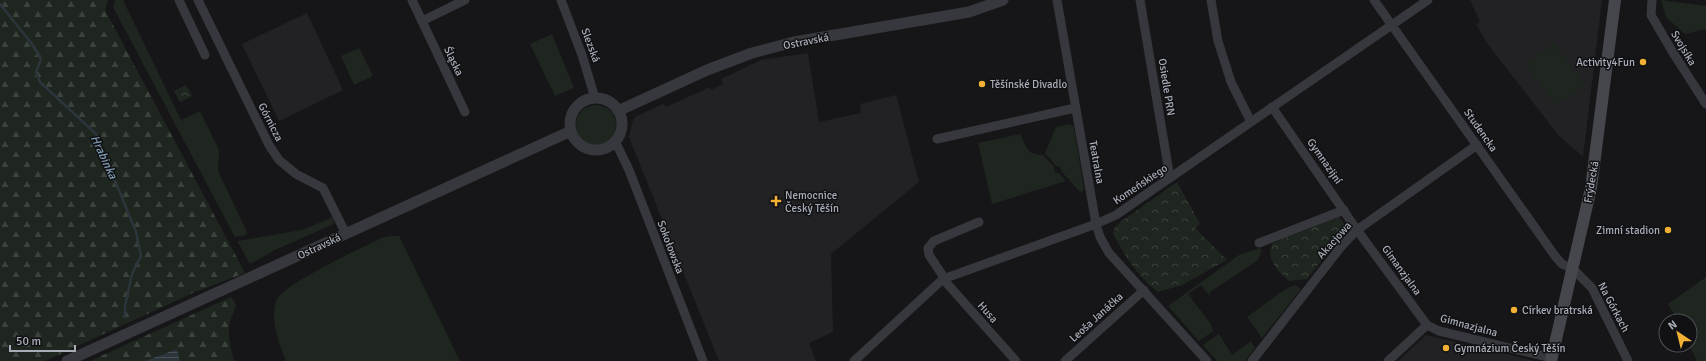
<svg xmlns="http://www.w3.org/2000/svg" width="1706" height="361" viewBox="0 0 1706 361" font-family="Signika,sans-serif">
<defs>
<pattern id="forest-firs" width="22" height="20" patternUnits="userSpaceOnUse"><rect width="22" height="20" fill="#1e261f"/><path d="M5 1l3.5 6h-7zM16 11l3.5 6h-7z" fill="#3c433d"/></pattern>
<pattern id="park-crowns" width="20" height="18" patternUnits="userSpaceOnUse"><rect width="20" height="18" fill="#1e261f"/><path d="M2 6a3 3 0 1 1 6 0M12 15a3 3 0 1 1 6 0" fill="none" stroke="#3c433d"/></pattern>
<pattern id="water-rules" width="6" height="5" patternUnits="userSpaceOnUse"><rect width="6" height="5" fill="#2c353c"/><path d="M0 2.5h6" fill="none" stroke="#485056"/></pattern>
</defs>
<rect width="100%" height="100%" fill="#161618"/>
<!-- built -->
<g fill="#222225">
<path d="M1470 0H1602L1583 157 1559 136 1487 43 1476 24 1480 22Z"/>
<path d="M307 13 343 90 279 121 242 44Z"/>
<path d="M808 53 819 122 861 113 860 104 896 95 919 182 831 254 833 332 809 343 816 361H719L629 137 633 120 635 117 663 104 666 107 668 106 710 87 711 90 723 84 721 79 761 60Z"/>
<path d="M1426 335 1535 361H1398Z"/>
</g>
<!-- grass -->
<g fill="#1e261f">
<path d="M115 0H123L181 120 200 111 219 150 218 171 247 232 246 235 235 237 113 7Z"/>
<path d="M1661 0 1706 6V29L1685 34 1666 17Z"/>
<path d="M552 34 574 88 555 96 530 44Z"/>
<path d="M1554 43 1585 85 1556 106 1525 64Z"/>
<path d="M359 48 373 76 354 85 341 56Z"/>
<circle cx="596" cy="125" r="20"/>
<path d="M1070 124 1074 127 1084 189 1082 192 1079 191 1061 171V168L1059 166 1057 167 1045 153 1056 127Z"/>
<path d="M1020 134C1026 146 1027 155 1043 155L1055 168 1054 171 1056 173H1059L1066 181 992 204 978 143Z"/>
<path d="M333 217 334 224 275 250 250 264 237 241 302 230Z"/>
<path d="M390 236H399L460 361H286C279 344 270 320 276 301 282 284 362 248 381 238Z"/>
<path d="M1260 248 1262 251 1258 260 1210 292 1209 295 1201 285 1188 294 1211 324 1213 331 1199 341 1168 306 1239 255Z"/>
<path d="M1706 277V361H1697L1689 345 1690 321H1678L1668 304Z"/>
<path d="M1295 285 1301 289 1262 338 1247 317 1284 290Z"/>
<path d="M1219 334 1232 355 1251 341 1255 348 1245 361H1217L1203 345Z"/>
</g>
<!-- forest -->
<g fill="url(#forest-firs)">
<path d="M0 0H108L105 10 245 273 195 292 45 361H0Z"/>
<path d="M231 297 236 304C235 311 230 319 229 325 228 336 231 351 234 361H180L177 349 145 361H90Z"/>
</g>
<!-- park -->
<g fill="url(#park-crowns)">
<path d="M186 85 192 96 180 102 174 91Z"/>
<path d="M1177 182 1200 224 1195 228 1227 260 1182 285 1158 292C1138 277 1125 256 1113 234V230L1119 223Z"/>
<path d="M1339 217 1347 228 1307 279 1289 281C1278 271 1264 258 1273 243Z"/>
</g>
<!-- water -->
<path fill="url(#water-rules)" d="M177 349 180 361H145Z"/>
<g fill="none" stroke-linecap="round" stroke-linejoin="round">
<!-- stream -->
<path stroke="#2c353c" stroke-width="2.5" d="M0 4 32 44 41 59 36 72 40 82 96 134 136 232 141 256 132 274 125 306V317"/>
<!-- minor -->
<g stroke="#37383d" stroke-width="9">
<path d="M179 0 205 55"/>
<path d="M198 0 269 145 279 160 296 174 323 188 346 234"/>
<path d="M412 0 465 112"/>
<path d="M561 0 582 55 595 98"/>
<path d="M1057 0 1096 224 1100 237 1109 253 1207 361"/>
<path d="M1140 0 1170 178"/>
<path d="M1211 0 1218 41 1231 82 1251 122"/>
<path d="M1374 0 1555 256 1562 264 1573 269 1592 288 1628 361"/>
<path d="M1652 0 1651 15 1672 51 1706 104"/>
<path d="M422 21 465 0"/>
<path d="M1272 107 1357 230 1427 325 1439 331 1552 358"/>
<path d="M937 139 1075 108"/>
<path d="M615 141 629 170 703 361"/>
<path d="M1259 243 1344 210"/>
<path d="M943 279 1016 361"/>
<path d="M945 279 929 255 928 248 934 241 979 222"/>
<path d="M854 361 943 279 1096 224 1116 215 1428 0"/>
<path d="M1065 361 1144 290"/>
<path d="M1252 361 1340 248 1357 230 1477 145"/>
<path d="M1388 361 1427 325"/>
</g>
<!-- tertiary -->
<g stroke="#37383d" stroke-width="11">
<circle cx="596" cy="124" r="26"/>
<path d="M618 111 707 70 752 53 794 42 969 12 1003 0"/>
<path d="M67 361 571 131"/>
</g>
<!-- secondary -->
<path stroke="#45474d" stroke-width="12" d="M1551 361 1591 188 1615 0"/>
</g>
<!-- markers -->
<g fill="#f2b134" stroke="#111113" stroke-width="1.5">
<circle cx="1643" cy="62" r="4"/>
<circle cx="982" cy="84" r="4"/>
<path d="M774 195h4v4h4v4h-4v4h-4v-4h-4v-4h4z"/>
<circle cx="1668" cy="230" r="4"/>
<circle cx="1514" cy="310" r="4"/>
<circle cx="1446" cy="348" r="4"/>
</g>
<g text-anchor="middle" stroke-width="3" stroke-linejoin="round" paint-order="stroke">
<!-- street labels -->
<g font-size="11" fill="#a8adb8" stroke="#111113">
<text transform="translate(806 41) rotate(-11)" y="4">Ostravská</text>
<text transform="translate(591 45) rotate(70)" y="4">Slezská</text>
<text transform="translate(1684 48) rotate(59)" y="4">Svojsíka</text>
<text transform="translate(454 61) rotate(64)" y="4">Śląska</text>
<text transform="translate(1167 87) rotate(81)" y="4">Osiedle PRN</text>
<text transform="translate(271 122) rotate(63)" y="4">Górnicza</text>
<text transform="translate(1481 130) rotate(55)" y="4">Studencka</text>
<text transform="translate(1325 161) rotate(55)" y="4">Gymnazijní</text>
<text transform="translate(1097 162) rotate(80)" y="4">Teatralna</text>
<text transform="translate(1591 182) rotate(-80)" y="4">Frýdecká</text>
<text transform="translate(1140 184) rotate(-34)" y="4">Komeńskiego</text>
<text transform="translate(1334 240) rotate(-48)" y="4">Akacjowa</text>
<text transform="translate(319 246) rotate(-25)" y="4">Ostravská</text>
<text transform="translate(671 247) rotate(69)" y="4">Sokołowska</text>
<text transform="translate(1402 270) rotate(54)" y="4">Gimanzjalna</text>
<text transform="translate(1614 307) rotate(62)" y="4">Na Górkach</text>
<text transform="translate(988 312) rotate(48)" y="4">Husa</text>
<text transform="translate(1096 317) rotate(-42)" y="4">Leoša Janáčka</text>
<text transform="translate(1469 325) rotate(15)" y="4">Gimnazjalna</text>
</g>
<!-- poi labels -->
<g font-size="11" fill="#a8adb8" stroke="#111113" text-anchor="start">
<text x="1635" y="66" text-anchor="end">Activity4Fun</text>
<text x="990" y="88">Těšínské Divadlo</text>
<text x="785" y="199">Nemocnice<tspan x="785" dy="13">Český Těšín</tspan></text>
<text x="1660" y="234" text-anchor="end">Zimní stadion</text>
<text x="1522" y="314">Církev bratrská</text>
<text x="1454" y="352">Gymnázium Český Těšín</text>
</g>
<!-- water labels -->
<g font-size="12" font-style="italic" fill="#7f9bb3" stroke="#111113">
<text transform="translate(104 157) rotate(65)" y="4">Hrabinka</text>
</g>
</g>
<!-- north arrow -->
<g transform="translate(1678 333) rotate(325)"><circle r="19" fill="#111113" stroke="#4d4f55"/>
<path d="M0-3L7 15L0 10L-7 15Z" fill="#f2b134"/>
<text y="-6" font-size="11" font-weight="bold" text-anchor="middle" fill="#a8adb8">N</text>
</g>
<!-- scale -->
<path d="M10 345v6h65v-6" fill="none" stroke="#a8adb8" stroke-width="2"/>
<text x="16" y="345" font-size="12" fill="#a8adb8" stroke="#111113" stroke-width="3" paint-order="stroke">50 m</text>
</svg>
